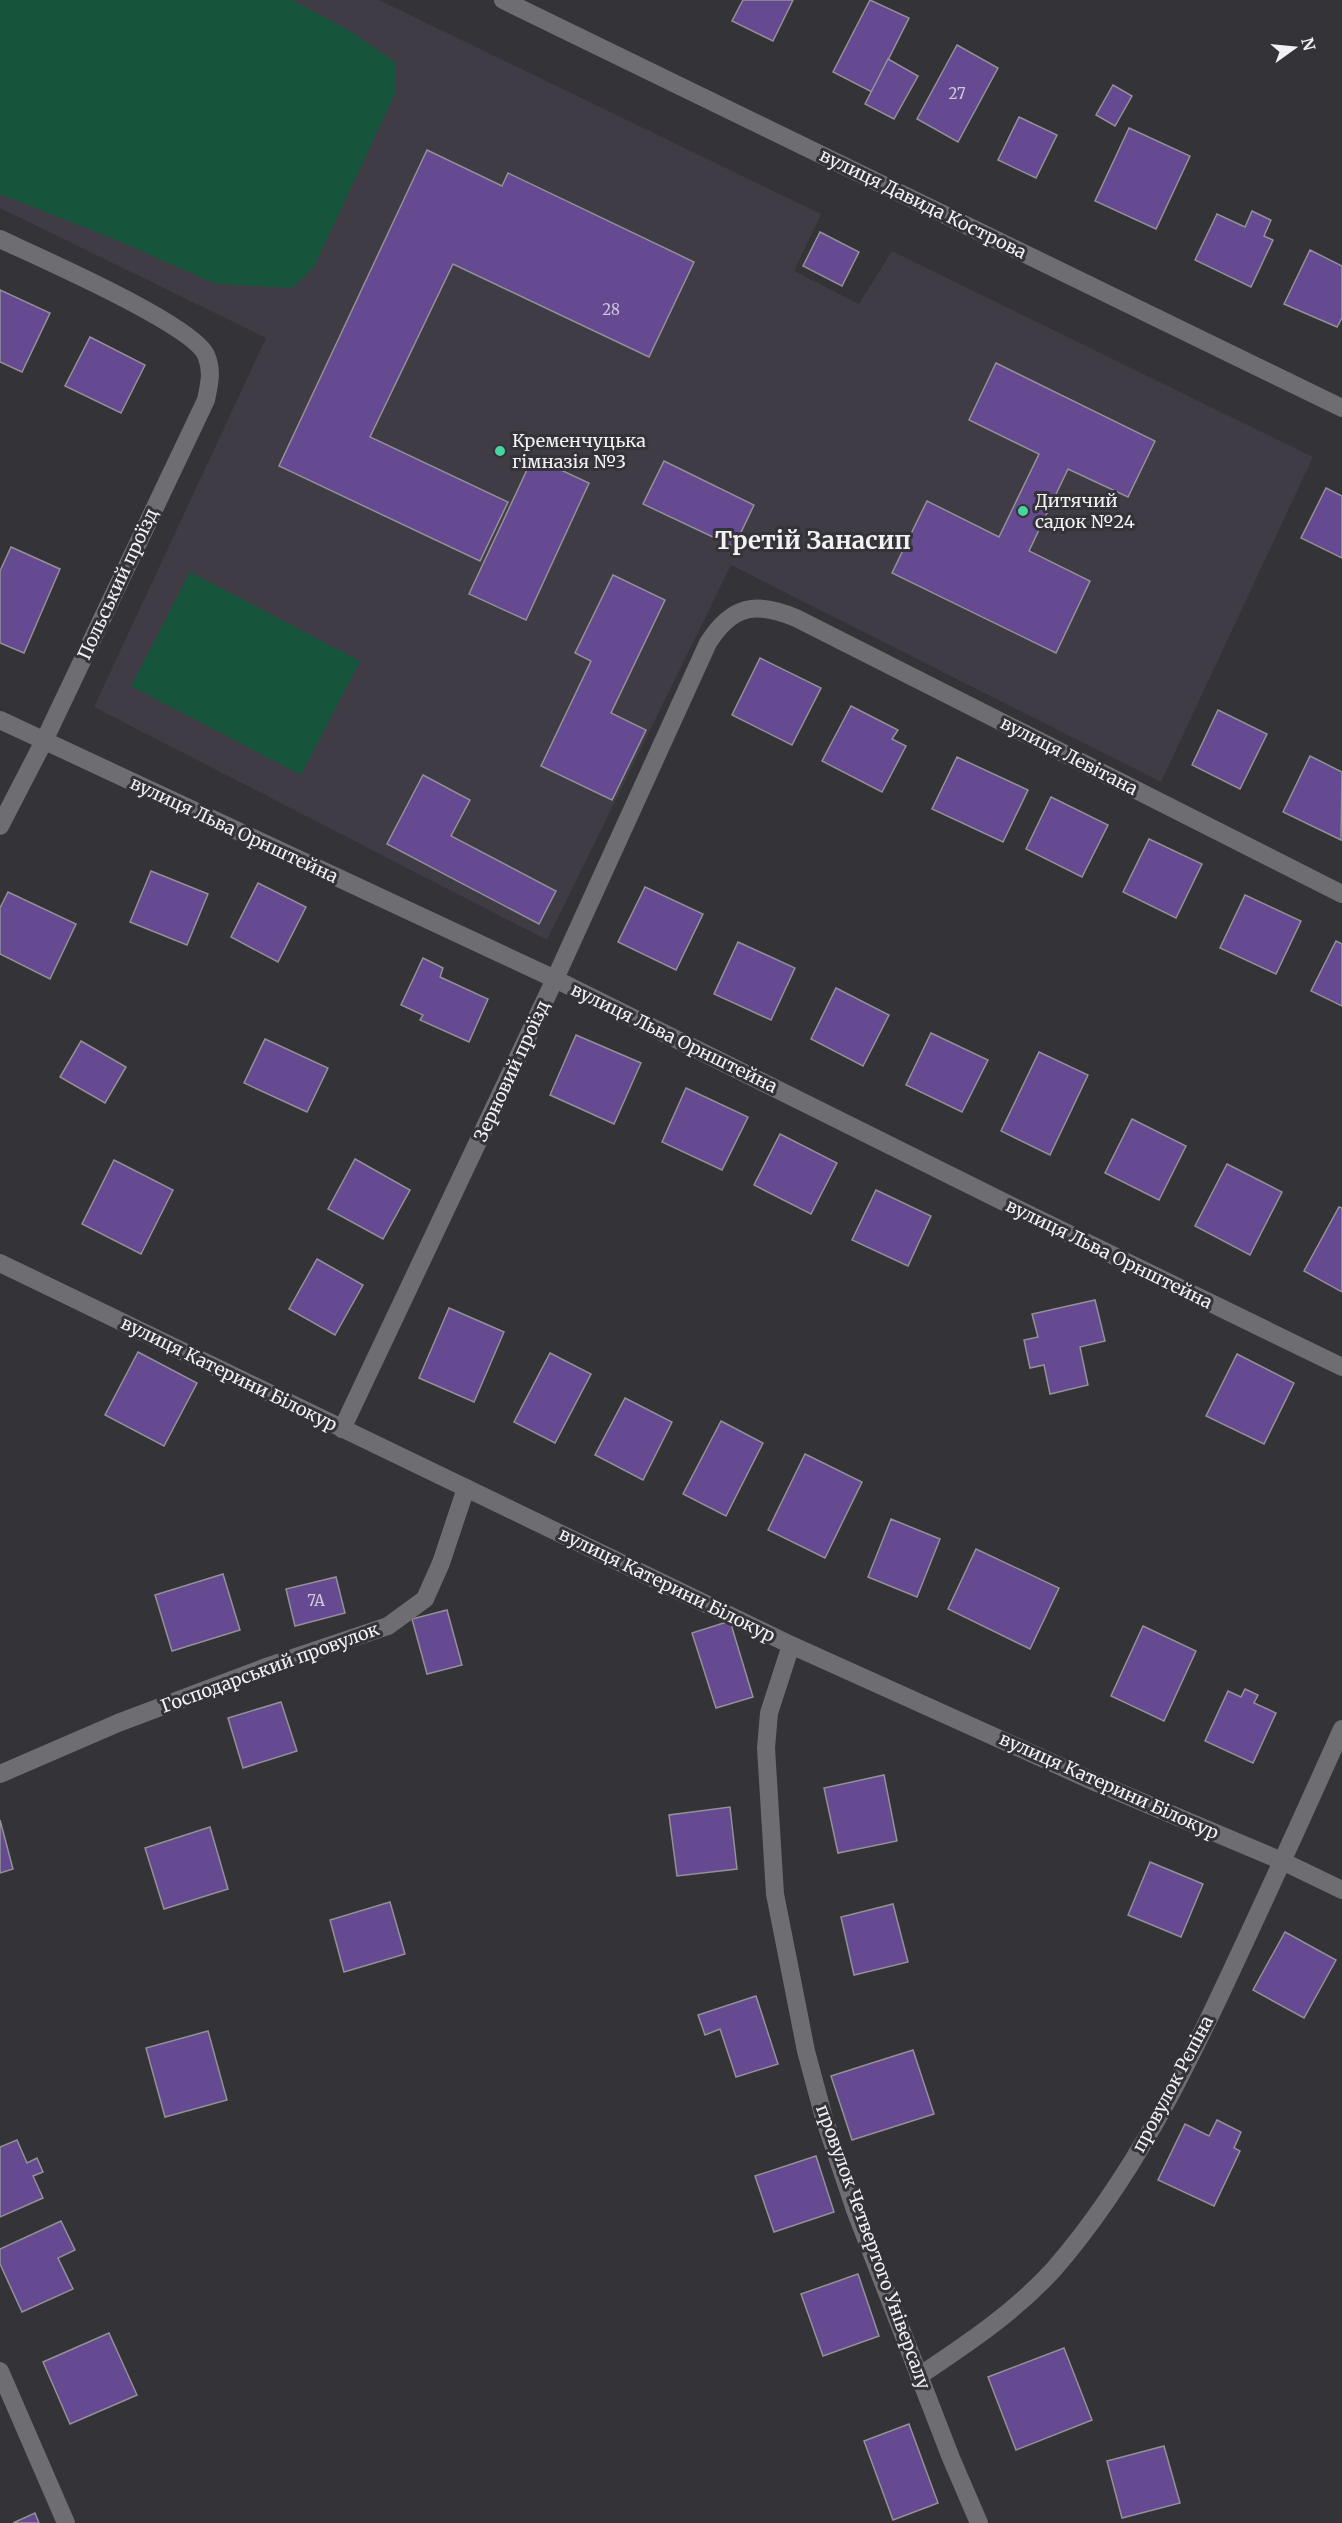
<svg xmlns="http://www.w3.org/2000/svg" width="1342" height="2523" viewBox="0 0 1342 2523" font-family="Merriweather,serif">
<rect width="100%" height="100%" fill="#343337"/>
<!-- built -->
<path fill="#3f3c46" d="M0 0H379L821 214 794 271 859 304 892 251 1313 457 1161 782 731 565 547 940 94 707 266 338 0 208Z"/>
<!-- green -->
<g fill="#17543c">
<path d="M0 0H292L350 31 396 63 395 94 314 267 292 288 216 284 114 239 0 194Z"/>
<path d="M190 572 360 661 301 775 131 686Z"/>
</g>
<!-- building -->
<g fill="#654991" stroke="#929196" stroke-width="1.5">
<path d="M743 0H793L773 41 732 21Z"/>
<path d="M870 0 909 18 872 92 833 72Z"/>
<path d="M957 45 998 68 958 142 917 119Z"/>
<path d="M888 59 918 76 894 119 865 104Z"/>
<path d="M1113 85 1132 96 1115 126 1096 115Z"/>
<path d="M1019 117 1057 135 1036 178 998 160Z"/>
<path d="M1129 128 1190 156 1156 229 1095 201Z"/>
<path d="M427 150 502 186 508 173 694 262 649 357 453 264 370 437 508 502 480 561 279 466Z"/>
<path d="M1252 211 1271 220 1264 236 1273 240 1251 287 1195 260 1217 214 1245 227Z"/>
<path d="M820 232 859 252 842 286 803 266Z"/>
<path d="M1310 250 1342 266V318L1337 327 1284 304Z"/>
<path d="M0 290 50 313 22 372 0 362Z"/>
<path d="M90 337 145 365 121 413 65 386Z"/>
<path d="M996 363 1155 441 1128 497 1068 469 1029 551 1090 581 1056 653 892 573 927 501 999 537 1039 454 969 420Z"/>
<path d="M533 457 589 483 526 620 469 594Z"/>
<path d="M664 461 754 505 734 547 643 504Z"/>
<path d="M1326 488 1342 496V558L1301 538Z"/>
<path d="M11 547 60 569 24 653 0 643V571Z"/>
<path d="M613 575 665 600 611 713 646 730 612 800 541 766 591 661 575 653Z"/>
<path d="M760 658 821 688 792 745 732 715Z"/>
<path d="M851 706 898 730 892 739 906 746 882 792 822 761Z"/>
<path d="M1218 710 1267 734 1240 789 1192 765Z"/>
<path d="M1310 756 1342 772 1341 840 1283 812Z"/>
<path d="M957 757 1028 790 1003 842 932 809Z"/>
<path d="M423 775 470 800 451 836 556 891 539 924 387 844Z"/>
<path d="M1051 797 1108 825 1082 877 1026 849Z"/>
<path d="M1149 839 1202 864 1176 918 1123 892Z"/>
<path d="M151 871 208 894 187 945 130 922Z"/>
<path d="M258 883 306 907 278 962 231 937Z"/>
<path d="M645 887 703 914 676 970 618 942Z"/>
<path d="M8 892 76 924 50 979 0 954V908Z"/>
<path d="M1245 895 1301 921 1276 974 1220 948Z"/>
<path d="M1336 941 1342 944V1006L1311 991Z"/>
<path d="M738 942 795 968 771 1020 714 994Z"/>
<path d="M423 958 443 968 440 977 488 999 469 1042 420 1020 423 1015 401 1005Z"/>
<path d="M836 988 889 1015 863 1066 811 1039Z"/>
<path d="M931 1033 988 1060 962 1112 906 1085Z"/>
<path d="M576 1035 641 1063 614 1124 550 1095Z"/>
<path d="M265 1039 328 1068 307 1112 244 1083Z"/>
<path d="M81 1041 126 1067 105 1103 60 1077Z"/>
<path d="M1039 1052 1088 1075 1050 1155 1001 1131Z"/>
<path d="M686 1088 748 1117 722 1170 662 1142Z"/>
<path d="M1132 1119 1186 1146 1159 1200 1105 1173Z"/>
<path d="M780 1134 837 1163 811 1214 754 1185Z"/>
<path d="M355 1159 410 1190 383 1239 328 1209Z"/>
<path d="M114 1160 173 1190 141 1254 82 1224Z"/>
<path d="M1227 1164 1282 1192 1250 1255 1195 1226Z"/>
<path d="M876 1190 931 1216 908 1266 852 1240Z"/>
<path d="M1339 1207 1342 1208V1292L1304 1271Z"/>
<path d="M317 1259 363 1285 335 1335 289 1309Z"/>
<path d="M1095 1300 1105 1341 1080 1347 1088 1385 1050 1394 1044 1365 1030 1368 1024 1340 1038 1337 1032 1314Z"/>
<path d="M449 1308 504 1332 474 1402 419 1378Z"/>
<path d="M138 1352 197 1383 164 1446 105 1415Z"/>
<path d="M550 1353 591 1374 555 1443 514 1422Z"/>
<path d="M1237 1354 1294 1383 1264 1444 1206 1416Z"/>
<path d="M625 1398 672 1422 643 1480 595 1455Z"/>
<path d="M721 1421 763 1443 726 1516 683 1494Z"/>
<path d="M805 1454 862 1482 825 1558 768 1530Z"/>
<path d="M891 1519 940 1539 917 1597 868 1577Z"/>
<path d="M976 1549 1059 1588 1030 1649 948 1609Z"/>
<path d="M223 1574 240 1630 172 1651 155 1595Z"/>
<path d="M336 1577 345 1613 295 1626 286 1589Z"/>
<path d="M447 1610 462 1665 427 1674 412 1619Z"/>
<path d="M730 1621 753 1697 716 1708 692 1633Z"/>
<path d="M1143 1626 1196 1651 1164 1721 1111 1696Z"/>
<path d="M1245 1689 1258 1695 1254 1703 1276 1713 1253 1763 1205 1741 1228 1691 1241 1697Z"/>
<path d="M281 1702 297 1751 243 1768 228 1718Z"/>
<path d="M884 1775 897 1841 838 1853 824 1788Z"/>
<path d="M730 1807 737 1869 677 1876 669 1815Z"/>
<path d="M0 1820 13 1869 0 1873Z"/>
<path d="M210 1827 228 1889 164 1909 145 1848Z"/>
<path d="M1150 1862 1203 1884 1181 1937 1128 1915Z"/>
<path d="M390 1902 405 1954 344 1972 330 1920Z"/>
<path d="M893 1904 908 1962 854 1975 841 1917Z"/>
<path d="M1285 1932 1336 1960 1304 2018 1253 1990Z"/>
<path d="M756 1996 778 2064 736 2077 720 2029 705 2035 698 2015Z"/>
<path d="M208 2031 227 2100 165 2117 146 2048Z"/>
<path d="M913 2050 934 2114 852 2140 831 2076Z"/>
<path d="M1217 2120 1241 2132 1234 2148 1240 2151 1214 2206 1158 2180 1185 2124 1209 2136Z"/>
<path d="M17 2140 27 2163 37 2158 43 2172 33 2176 43 2198 0 2217V2147Z"/>
<path d="M816 2156 834 2212 774 2232 755 2176Z"/>
<path d="M61 2221 75 2250 58 2258 73 2289 22 2312 0 2264V2249Z"/>
<path d="M858 2274 879 2336 823 2356 801 2294Z"/>
<path d="M109 2333 137 2395 70 2424 43 2362Z"/>
<path d="M1064 2348 1092 2420 1016 2450 988 2377Z"/>
<path d="M909 2424 938 2503 893 2520 864 2441Z"/>
<path d="M1164 2446 1180 2503 1122 2518 1107 2461Z"/>
<path d="M35 2513 39 2523H13Z"/>
</g>
<g fill="none" stroke-linecap="round" stroke-linejoin="round">
<!-- minor -->
<g stroke="#6e6d72" stroke-width="18">
<path d="M0 239C38 257 192 324 206 355 213 371 209 385 206 400L44 741 0 826"/>
<path d="M0 720 555 979 1024 1212 1342 1367"/>
<path d="M0 1263 791 1645 1097 1783 1282 1861 1342 1890"/>
<path d="M342 1429 555 979 708 643C732 605 756 601 796 618L1342 894"/>
<path d="M791 1645 769 1713 766 1748 775 1894 806 2051 824 2118 855 2210 951 2458 979 2523"/>
<path d="M0 1774 118 1723 266 1667 388 1626 425 1599 441 1563 466 1488"/>
<path d="M0 2371 66 2523"/>
<path d="M919 2376C967 2344 1015 2312 1054 2269 1133 2178 1186 2069 1236 1961 1272 1884 1307 1807 1342 1729"/>
</g>
<!-- tertiary -->
<path stroke="#6e6d72" stroke-width="18" d="M503 0 1342 408"/>
</g>
<!-- markers -->
<g fill="#47d49e" stroke="#343337" stroke-width="2">
<circle cx="500" cy="451" r="6"/>
<circle cx="1023" cy="511" r="6"/>
</g>
<g text-anchor="middle" stroke-width="6" stroke-linejoin="round" paint-order="stroke">
<!-- number labels -->
<g font-size="15" fill="#cfc7db">
<text x="957" y="99">27</text>
<text x="611" y="315">28</text>
<text x="316" y="1606">7А</text>
</g>
<!-- street labels -->
<g font-size="18" fill="#f2f1f4" stroke="#343337">
<text transform="translate(923 204) rotate(26)" y="6">вулиця Давида Кострова</text>
<text transform="translate(118 584) rotate(-65)" y="6">Польський проїзд</text>
<text transform="translate(1069 756) rotate(27)" y="6">вулиця Левітана</text>
<text transform="translate(234 830) rotate(25)" y="6">вулиця Льва Орнштейна</text>
<text transform="translate(674 1038) rotate(26)" y="6">вулиця Льва Орнштейна</text>
<text transform="translate(512 1071) rotate(-65)" y="6">Зерновий проїзд</text>
<text transform="translate(1109 1254) rotate(26)" y="6">вулиця Льва Орнштейна</text>
<text transform="translate(229 1374) rotate(26)" y="6">вулиця Катерини Білокур</text>
<text transform="translate(667 1585) rotate(26)" y="6">вулиця Катерини Білокур</text>
<text transform="translate(270 1668) rotate(-20)" y="6">Господарський провулок</text>
<text transform="translate(1109 1786) rotate(24)" y="6">вулиця Катерини Білокур</text>
<text transform="translate(1173 2084) rotate(-62)" y="6">провулок Рєпіна</text>
<text transform="translate(873 2247) rotate(70)" y="6">провулок Четвертого Універсалу</text>
</g>
<!-- poi labels -->
<g font-size="18" fill="#f2f1f4" stroke="#343337" text-anchor="start">
<text x="512" y="447">Кременчуцька<tspan x="512" dy="21">гімназія №3</tspan></text>
<text x="1035" y="507">Дитячий<tspan x="1035" dy="21">садок №24</tspan></text>
</g>
<!-- district labels -->
<g font-size="24" font-weight="bold" fill="#f2f1f4" stroke="#343337">
<text x="813" y="549">Третій Занасип</text>
</g>
</g>
<!-- north arrow -->
<g transform="translate(1294 48) rotate(75)" stroke="#343337" stroke-width="4.5" paint-order="stroke">
<path d="M0-4.5L10 22L0 15L-10 22Z" fill="#f2f1f4"/>
<text y="-9" font-size="16" font-weight="bold" text-anchor="middle" fill="#f2f1f4">N</text>
</g>
</svg>
